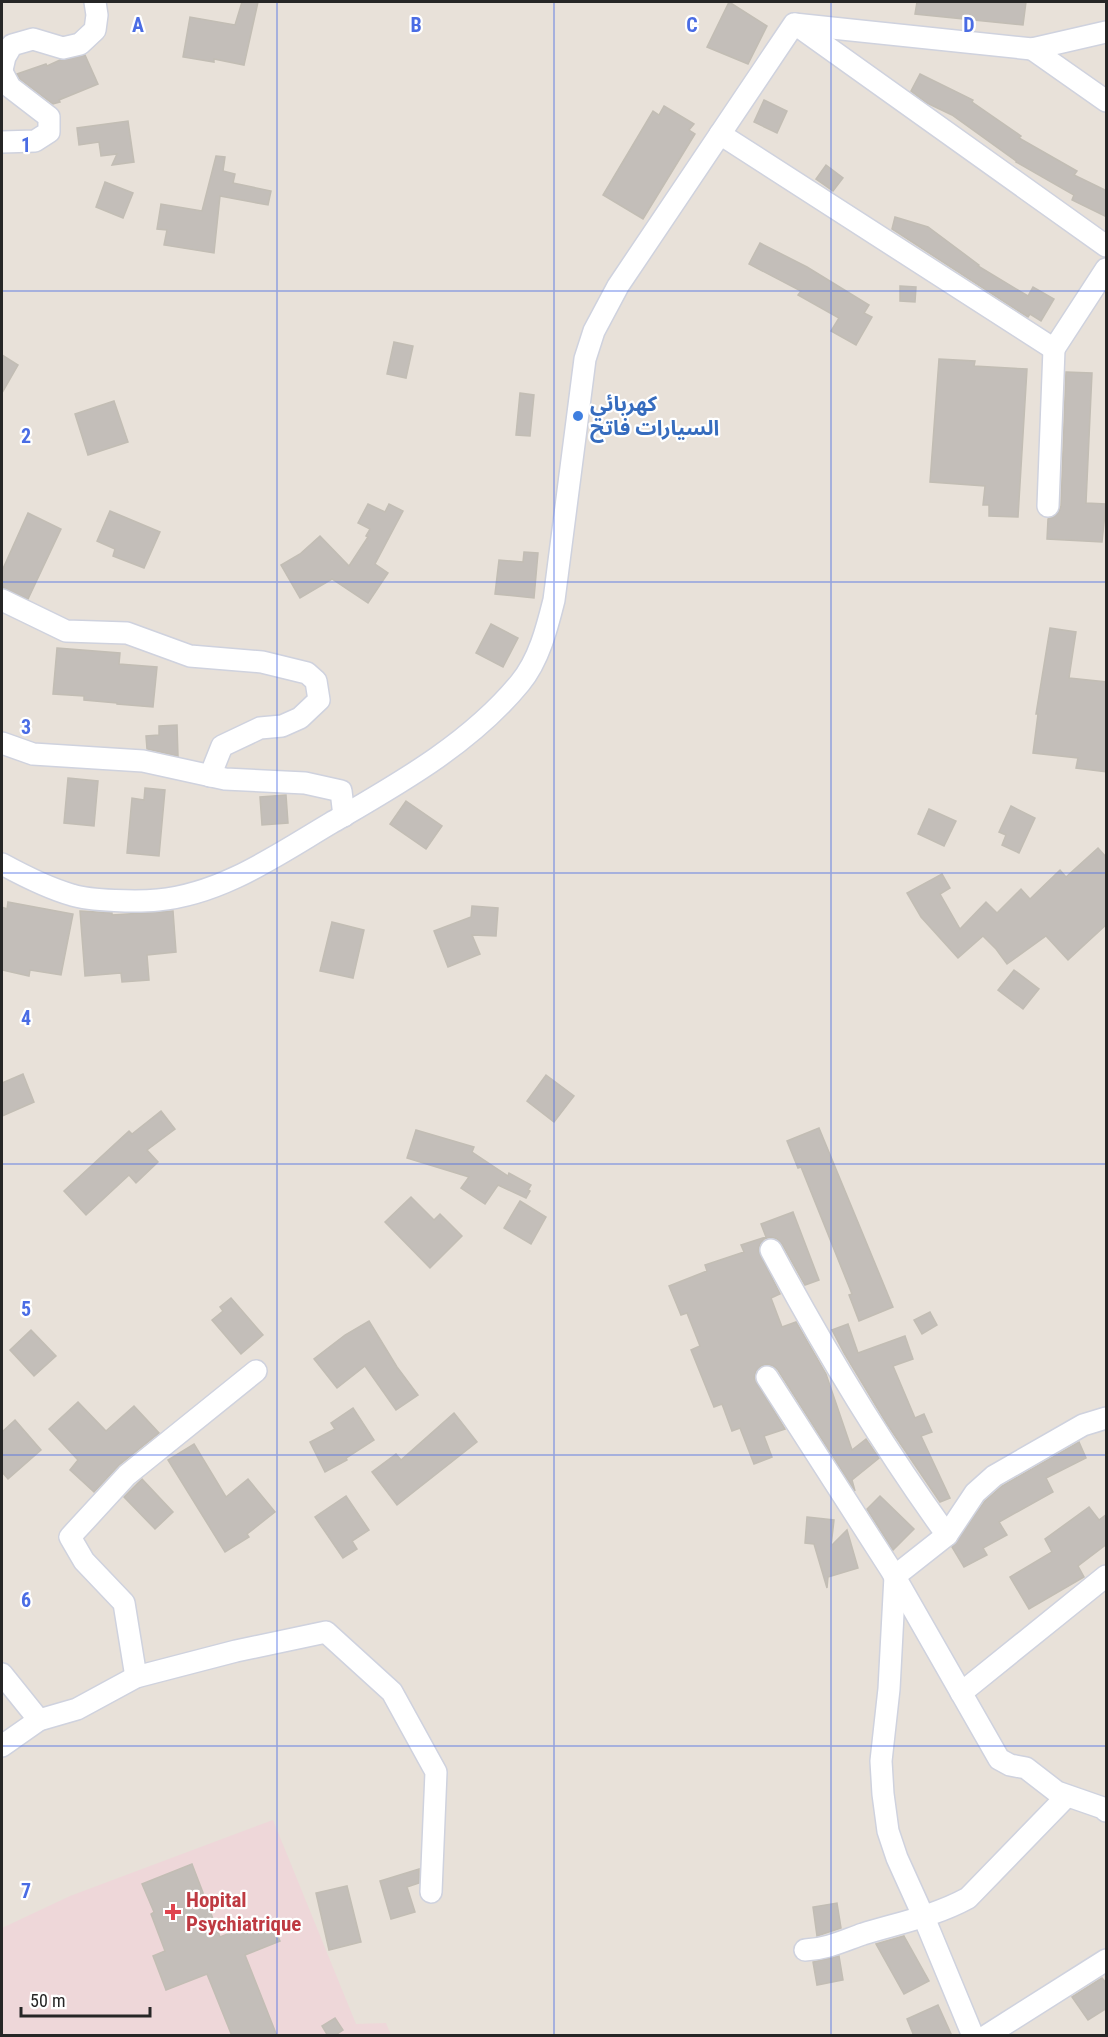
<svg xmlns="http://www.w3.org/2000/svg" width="1108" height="2037" viewBox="0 0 1108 2037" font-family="'Roboto Condensed','Noto Sans Arabic',sans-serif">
<rect width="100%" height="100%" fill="#e8e1d9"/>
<!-- medical -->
<path fill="#eed7d9" d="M273 1820 356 2024 386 2023 391 2035H2V1928L70 1896Z"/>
<!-- building -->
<g fill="#c3beb9" stroke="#c2bdb4" stroke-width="1.5">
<path d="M242 2H258L244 65 214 59V62L183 57 190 17 235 25Z"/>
<path d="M729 2 767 26 748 64 707 47Z"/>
<path d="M917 2H1026L1023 25 915 14Z"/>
<path d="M85 55 98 84 59 100 60 102 53 104 20 79 17 74 46 64 47 66 60 60Z"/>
<path d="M920 74 973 100 972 102 1021 136 1019 138 1077 171 1074 175 1107 191V217L1072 200 1074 195 1016 162V161L952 115 927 103 911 91Z"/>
<path d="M764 100 787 111 777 133 754 122Z"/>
<path d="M664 106 694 124 689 130 695 134 643 219 603 195 653 111 659 115Z"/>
<path d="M128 121 134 162 112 165 117 154 101 156 99 142 79 145 77 128Z"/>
<path d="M216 156 225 157 223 171 235 174 233 183 271 191 268 205 220 196 214 253 164 245 167 230 157 229 161 204 202 211Z"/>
<path d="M826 165 843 178 833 191 816 179Z"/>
<path d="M105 182 133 193 123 218 96 207Z"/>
<path d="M895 217 928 227 979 265 978 266 1028 296 1033 287 1054 299 1041 321 1030 314 1028 317 892 229Z"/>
<path d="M760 243 807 267 869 305 864 313 872 317 856 345 831 331 839 318 798 295 801 291 749 264Z"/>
<path d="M900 286 916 287 915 302 900 301Z"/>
<path d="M394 342 413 346 406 378 387 374Z"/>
<path d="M2 355 18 365 2 393Z"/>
<path d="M939 359 975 361 974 366 1027 369 1018 517 989 516V505H983L985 486 930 482Z"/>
<path d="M1066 372 1092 373 1086 503 1106 504 1102 542 1047 539 1048 519 1053 517 1058 513 1061 506Z"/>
<path d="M520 393 534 395 530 436 516 435Z"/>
<path d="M114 401 128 442 88 455 75 414Z"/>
<path d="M368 504 385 512 389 504 403 511 375 564 388 573 368 603 332 579 300 598 281 565 300 554 320 536 349 566 368 537 366 536 370 529 358 523Z"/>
<path d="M110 511 160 532 144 568 113 556 115 549 97 541Z"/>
<path d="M28 513 61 529 28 599 2 587V571Z"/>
<path d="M524 552 538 553 534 598 495 594 499 560 523 562Z"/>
<path d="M491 624 518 638 503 667 476 653Z"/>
<path d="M1050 628 1076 632 1069 678 1107 682V772L1076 768 1078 758 1033 753 1038 714H1036Z"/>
<path d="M57 648 120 653 119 664 157 667 153 707 117 704V703L84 700V696L53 694Z"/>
<path d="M177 725 178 756 147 749 146 736 159 735V726Z"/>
<path d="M68 778 98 781 94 826 64 823Z"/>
<path d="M145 788 165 790 159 856 127 853 132 798 144 800Z"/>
<path d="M286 795 288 823 262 825 260 797Z"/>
<path d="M406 801 442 826 426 849 390 824Z"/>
<path d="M1011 806 1035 818 1019 853 1002 845 1006 835 999 832Z"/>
<path d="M929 809 956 821 944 846 918 834Z"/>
<path d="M1098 848 1107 858V924L1068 960 1046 936 1007 964 996 949 983 936 958 958 921 917 907 893 942 874 950 888 940 894 960 929 986 902 997 913 1021 889 1030 899 1060 870 1066 877Z"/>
<path d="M8 902 73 914 61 975 30 970 29 976 2 970V907L7 909Z"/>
<path d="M472 906 498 908 496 936 472 935 480 954 448 967 434 931 471 917Z"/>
<path d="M80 911 112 913V915L173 911 176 952 147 955 149 980 122 982 121 973 85 976Z"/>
<path d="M332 922 364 930 353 978 320 971Z"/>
<path d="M1014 970 1039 989 1023 1009 998 990Z"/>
<path d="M23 1074 34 1102 2 1116V1083Z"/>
<path d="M546 1075 574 1096 554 1122 527 1101Z"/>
<path d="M161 1111 175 1129 147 1150 158 1162 136 1183 129 1175 86 1215 64 1191 129 1131 132 1134Z"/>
<path d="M819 1128 893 1307 859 1321 849 1295 852 1294 801 1167 798 1168 787 1141Z"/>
<path d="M416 1130 474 1147 472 1152 508 1176 509 1173 531 1185 528 1190 530 1191 526 1198 498 1185 485 1204 461 1188 469 1177 407 1158Z"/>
<path d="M411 1197 434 1220 440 1214 462 1236 430 1268 385 1222Z"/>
<path d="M520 1201 546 1217 531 1244 504 1228Z"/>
<path d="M793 1212 819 1280 805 1285 782 1244 777 1239 771 1237 764 1239 760 1244 758 1250 780 1294 771 1298 782 1327 796 1322 826 1374 852 1450 866 1439 879 1458 852 1480 855 1491 778 1370 773 1366 767 1364 761 1366 756 1371 754 1378 785 1429 764 1436 772 1457 754 1464 740 1428 732 1431 722 1404 714 1407 691 1350 700 1346 687 1313 681 1315 669 1286 707 1271 705 1265 744 1252 741 1245 766 1237 761 1224Z"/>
<path d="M231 1298 263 1335 241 1354 212 1320 223 1311 220 1307Z"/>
<path d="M930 1312 937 1325 922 1334 914 1320Z"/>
<path d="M369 1321 397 1367 418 1395 396 1410 365 1366 337 1388 314 1359 345 1335Z"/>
<path d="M848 1324 858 1353 905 1336 913 1359 893 1366 915 1418 924 1414 932 1432 921 1436 950 1498 940 1502 887 1424 844 1353 832 1330Z"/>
<path d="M31 1330 56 1356 34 1376 10 1350Z"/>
<path d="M78 1402 106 1431 134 1406 159 1433 119 1465 94 1492 70 1470 78 1460 49 1429Z"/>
<path d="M353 1408 374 1440 346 1458 347 1460 325 1472 310 1442 335 1429 331 1423Z"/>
<path d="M454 1413 477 1442 397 1505 372 1472 396 1454 401 1460Z"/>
<path d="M15 1420 41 1450 8 1479 2 1472V1432Z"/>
<path d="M1079 1442 1086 1458 1046 1478 1053 1492 999 1522 1007 1535 983 1548 987 1555 964 1567 952 1547 985 1501 1002 1486Z"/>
<path d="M194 1444 226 1497 248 1479 275 1512 247 1534 249 1537 225 1552 168 1460Z"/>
<path d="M142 1479 173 1512 155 1529 124 1497Z"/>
<path d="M346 1496 369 1530 352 1541 357 1549 343 1558 315 1517Z"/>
<path d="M880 1496 914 1529 893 1550 867 1509Z"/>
<path d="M1089 1507 1099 1520 1107 1514V1544L1078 1566 1084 1577 1029 1609 1010 1577 1052 1552 1045 1539Z"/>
<path d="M807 1517 834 1520 831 1546 847 1530 858 1568 828 1577 827 1588 814 1544 805 1543Z"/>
<path d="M192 1864 220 1937 270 1917 280 1941 245 1955 277 2036H232L207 1974 166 1990 153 1956 165 1951 151 1914 154 1912 142 1884Z"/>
<path d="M419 1869V1883L407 1887 415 1912 391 1919 380 1881Z"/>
<path d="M347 1886 361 1942 329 1950 316 1893Z"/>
<path d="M837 1903 841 1928 817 1936 813 1907Z"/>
<path d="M904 1936 929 1981 904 1994 876 1944Z"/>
<path d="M839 1956 843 1980 817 1985 813 1962Z"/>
<path d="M1102 1978 1107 1984V2008L1088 2020 1072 1997Z"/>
<path d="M938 2005 952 2036H914L907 2019Z"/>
<path d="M335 2018 343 2030 334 2036H328L322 2026Z"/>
</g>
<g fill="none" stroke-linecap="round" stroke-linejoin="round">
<!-- minor casing -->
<g stroke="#cfd2de" stroke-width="24">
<g id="minor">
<path d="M795 24 1106 246"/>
<path d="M1032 49 1106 101"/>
<path d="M2 70 5 57 12 45 33 39 63 48 80 44 95 30 97 15 95 2"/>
<path d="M2 72 10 87 49 117V132L35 141 2 142"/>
<path d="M720 134 1054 349 1106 269"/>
<path d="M1048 506 1054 349"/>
<path d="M2 600 66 631 127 633 190 656 262 662 307 673 316 681 319 700 300 718 282 726 260 728 222 746 210 776"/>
<path d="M2 743 33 754 143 761 225 779 305 783 341 791 344 816"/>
<path d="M2 864C24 876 47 888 72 895 91 901 138 902 158 900 222 894 277 855 331 823 398 784 470 744 520 683 539 660 547 628 554 600L585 359 594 331 618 286 794 24 1032 49 1106 32"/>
<path d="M771 1250C824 1349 881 1444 947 1535"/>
<path d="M767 1377 891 1570 999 1759 1010 1765 1026 1768 1057 1792 1103 1808 1106 1811"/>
<path d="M2 1674 39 1720"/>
<path d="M136 1677 124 1603 84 1561 70 1537 127 1475 256 1371"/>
<path d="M961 1693 1106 1576"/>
<path d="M2 1746 39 1720 77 1709 136 1677 236 1651 326 1632 392 1692 436 1772 431 1892"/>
<path d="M805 1950C827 1949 843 1941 863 1934 899 1923 935 1916 968 1898L1067 1796"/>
<path d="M973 2036 925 1920 897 1858 888 1831 883 1794 881 1761 889 1689 895 1576 947 1535 975 1493 994 1476 1083 1425 1106 1418"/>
<path d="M986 2036 1106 1960"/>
</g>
</g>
<!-- minor -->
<use href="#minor" stroke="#fff" stroke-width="21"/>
</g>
<!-- grid -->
<path fill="none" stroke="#4a6ce4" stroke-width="1.5" stroke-opacity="0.55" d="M277 2V2036M554 2V2036M831 2V2036M2 291H1106M2 582H1106M2 873H1106M2 1164H1106M2 1455H1106M2 1746H1106"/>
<!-- markers -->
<circle fill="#3f7fe0" stroke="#fff" stroke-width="2" cx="578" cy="416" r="6"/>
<path fill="#e0444e" stroke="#fff" stroke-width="2" d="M170 1903h6v6h6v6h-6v6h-6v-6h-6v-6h6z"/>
<g text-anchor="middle" stroke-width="4.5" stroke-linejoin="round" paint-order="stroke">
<!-- shop labels -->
<g font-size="21" font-weight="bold" fill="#366cbe" stroke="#fff" text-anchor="start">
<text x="590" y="411">كهربائي<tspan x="590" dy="24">السيارات فاتح</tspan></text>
</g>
<!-- health labels -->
<g font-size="21" font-weight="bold" fill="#be3a42" stroke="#fff" text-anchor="start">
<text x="186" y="1907">Hopital<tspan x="186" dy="24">Psychiatrique</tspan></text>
</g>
</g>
<g font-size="20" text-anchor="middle" font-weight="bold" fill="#4a6ce4" stroke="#fff" stroke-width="4.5" stroke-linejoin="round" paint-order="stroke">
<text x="138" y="32">A</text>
<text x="416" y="32">B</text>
<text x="692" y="32">C</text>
<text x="969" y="32">D</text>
<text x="26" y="152">1</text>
<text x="26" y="443">2</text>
<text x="26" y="734">3</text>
<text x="26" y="1025">4</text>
<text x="26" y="1316">5</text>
<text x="26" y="1607">6</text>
<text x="26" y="1898">7</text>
</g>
<!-- border -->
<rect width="1108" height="2037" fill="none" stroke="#262626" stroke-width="6"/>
<!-- scale -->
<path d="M21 2007v9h129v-9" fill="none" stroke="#262626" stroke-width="3"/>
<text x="30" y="2007" font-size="18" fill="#262626" stroke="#ffffff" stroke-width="4.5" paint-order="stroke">50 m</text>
</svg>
